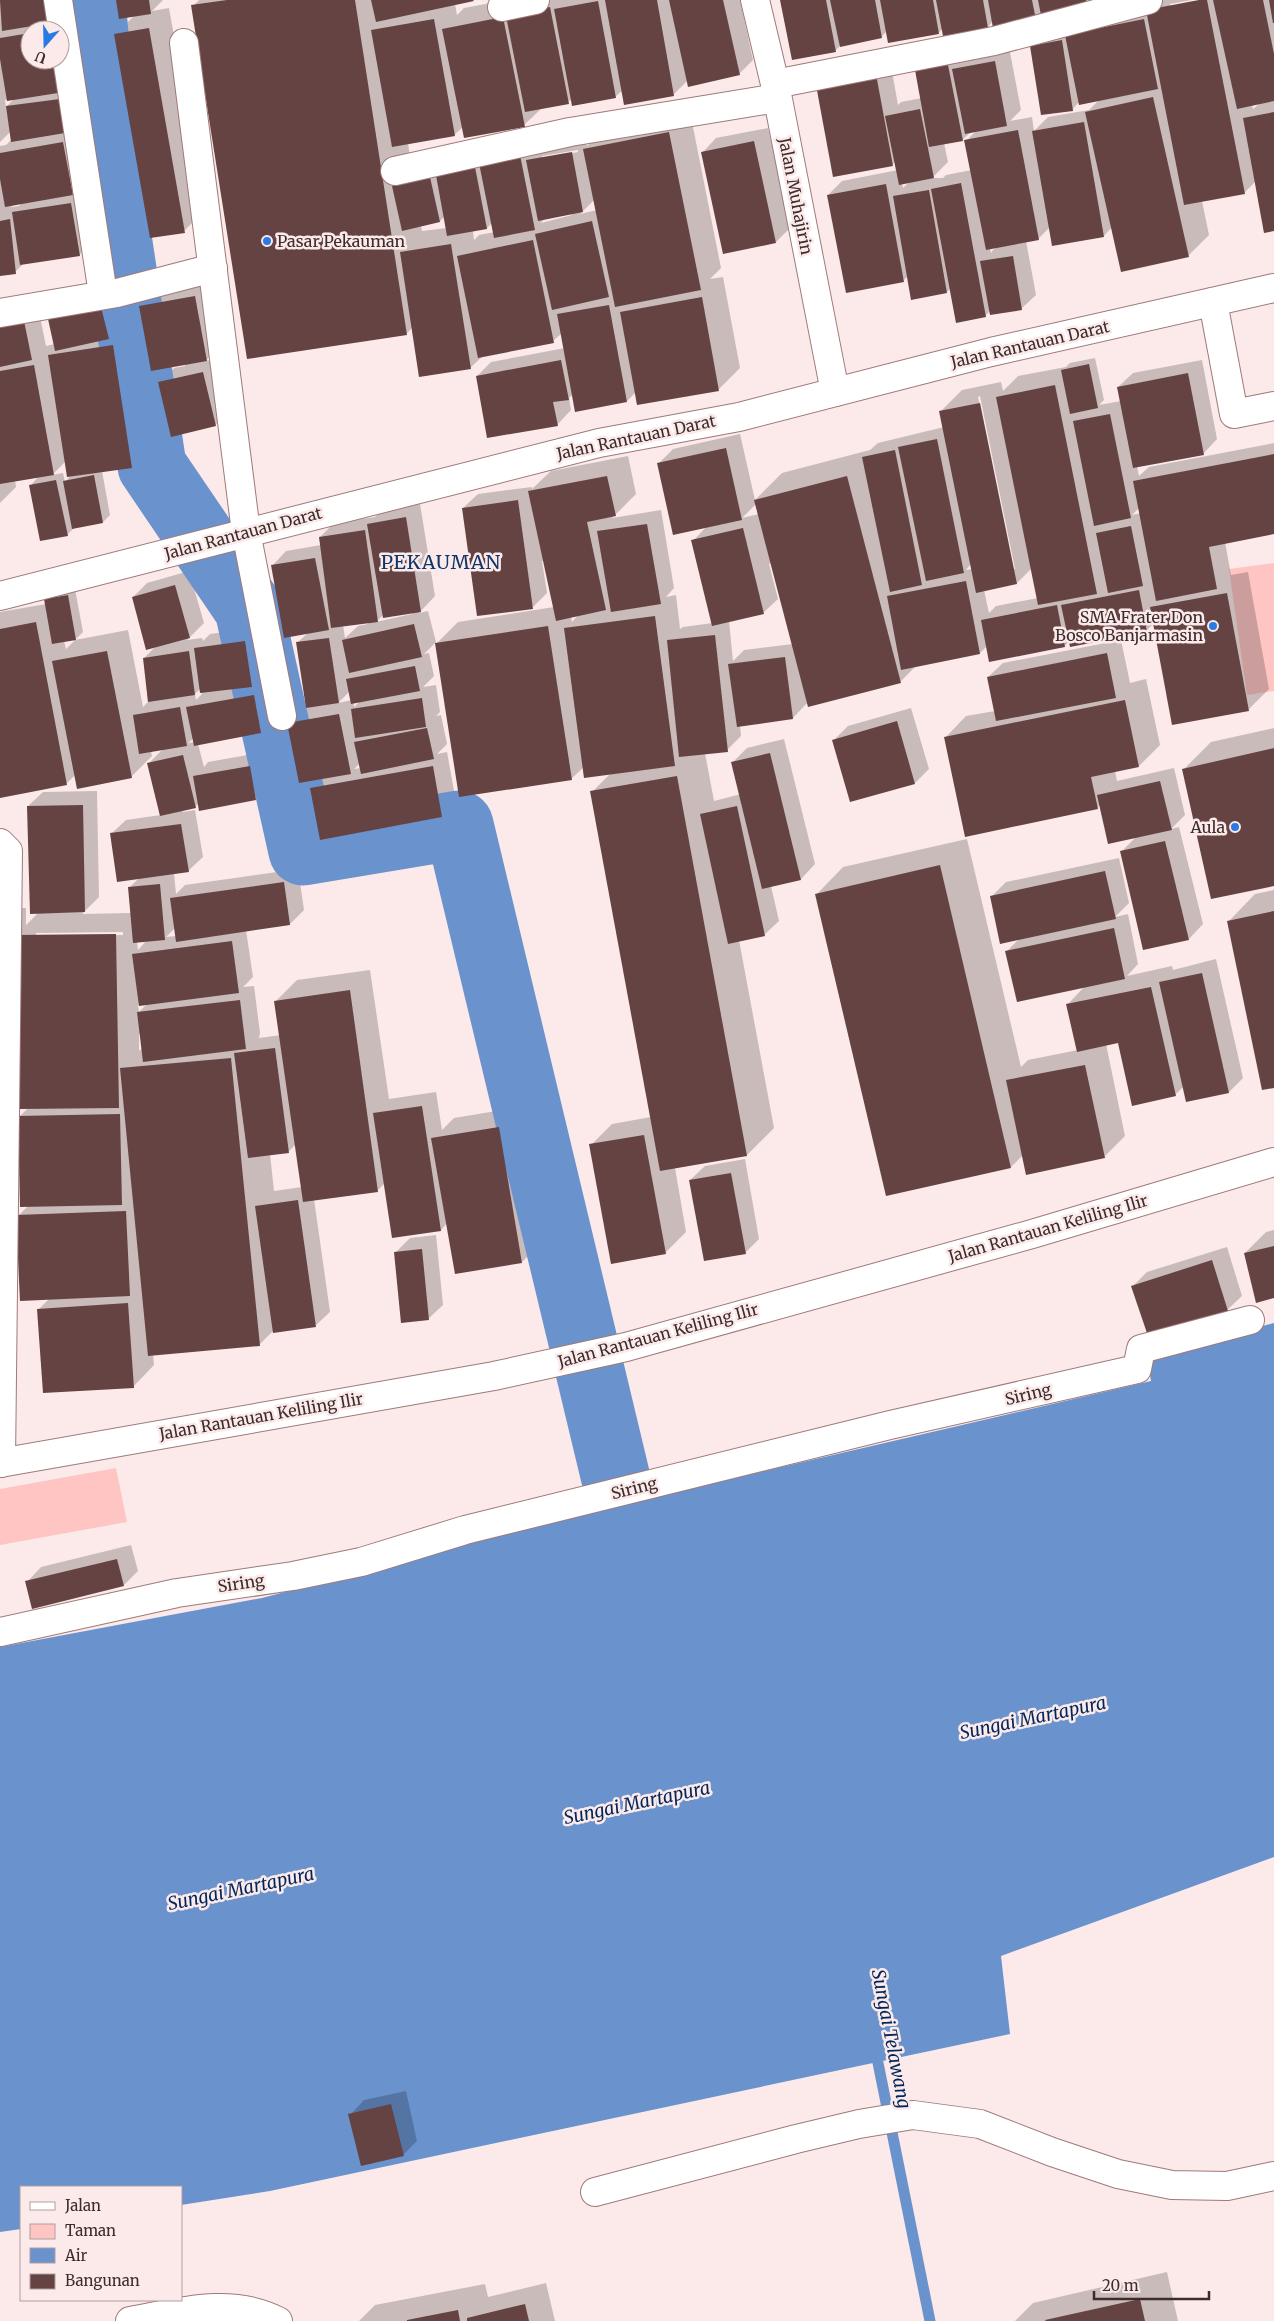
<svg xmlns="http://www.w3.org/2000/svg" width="1274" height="2321" viewBox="0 0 1274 2321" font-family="Merriweather,serif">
<rect width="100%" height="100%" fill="#fbeae9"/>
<!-- green -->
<g fill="#fec5c3">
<path d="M1274 563V691L1247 695 1229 569Z"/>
<path d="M116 1468 127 1522 0 1545V1489Z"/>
</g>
<!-- water -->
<path fill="#6a93ce" d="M1274 1323V1857L1001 1956 1010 2034 270 2191 181 2205V2187H21V2229L0 2232V1647L262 1598 622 1504 1151 1381 1147 1357Z"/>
<!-- shadow -->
<g fill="#0003" fill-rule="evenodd">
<path d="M0 0H63L94 240 79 255 24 263 15 272 0 274V146L6 145 12 139 11 131 0 142ZM30 30H60V60H30ZM15 98 6 107 5 100ZM23 202 19 206 11 207 14 204Z"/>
<path d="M117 0H163L152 11 169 8 205 210 184 231 116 34 135 15Z"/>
<path d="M199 0H471L455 4 457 15 464 8 507 0H740L753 60 739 74 688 80 673 95 623 90 615 97 572 99 568 102 542 108 524 125 463 127 454 135 408 143 412 171 586 138 587 146 606 128 690 112 721 268 710 279 723 277 740 368 719 389 636 392 627 401 573 394 569 398 571 410 557 425 477 376 491 362 565 348 562 333 553 341 483 356 470 368 413 327 406 334 193 6ZM578 150V152L542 159V156ZM595 199 597 210 580 214ZM571 213 572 215 541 223 545 218ZM445 216 447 228 422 231 421 226 440 221ZM493 222 495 232 479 235 474 240 473 231 487 228Z"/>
<path d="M782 0H1092L1087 5 1041 13 1036 18 993 21 988 27 942 29 939 33 889 42 887 31 881 37 841 45 836 50 793 58Z"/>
<path d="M1158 0H1192L1170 4V7L1206 0H1274V230L1256 181 1244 193 1202 201 1209 235 1188 256 1112 227 1104 236 1050 227 1038 239 1026 241 1036 295 1021 309 990 311 985 316 951 288 947 292 908 276 904 280 828 195 842 181 898 170 896 161 892 165 818 85 890 60 898 105 901 102 922 98 917 71 1009 47 1021 110 1010 121 1032 117 1034 131 1048 117 1089 110 1100 99 1078 103 1072 110 1031 46 1046 32ZM1260 103 1253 109 1252 104ZM976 131 966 141 972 170 946 175 943 178H932L948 162 944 143 962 140 971 132ZM910 181 903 188 902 183ZM997 247 993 250 991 253 990 248Z"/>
<path d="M768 128 790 228 776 242 702 153 716 138Z"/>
<path d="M209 282 221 346 205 361 217 359 230 411 215 425 160 383 174 368 185 366V364L140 306 155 292Z"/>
<path d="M116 293 122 324 119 327 134 325 153 446 132 467 102 471 110 515 103 522 75 527 67 535 31 485 39 476 15 480 16 487 0 503V310L37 302 46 346 55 344 50 319 64 305ZM65 462 71 475 65 482 63 473 52 475Z"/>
<path d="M1095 358 1104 400 1099 405 1121 401 1118 387 1133 373 1202 360 1217 439 1203 454 1137 466 1139 476 1149 467 1274 443V533L1225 542 1231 575 1248 572 1269 689 1248 710 1154 623 1147 630 1071 645 1070 640 1065 646H987L980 653 917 665 901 681 809 705 808 702 793 718 740 725 741 736 727 750 705 753 714 801 741 794 733 762 747 748 784 739 815 864 801 879 771 886 779 921 764 935 739 940 774 1128 747 1155 675 1168 686 1232 665 1253 591 1145 612 1124 651 1117 592 792 611 773 584 767 571 779 437 643 458 622 554 607 544 561H542L547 593 533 607 463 508 478 494 532 487V489L551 471 628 456 636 494 612 518 661 510 674 588 666 597 676 595 680 629 683 627 713 623 693 541 707 526 658 464 673 449 740 434 755 500 782 473 870 450 878 443 944 427 941 411 962 390 1001 382 1003 391 1018 376 1066 367 1070 363ZM980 396 1015 569H1013L978 397ZM756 504 759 514 742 518ZM1139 508 1141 513 1132 515ZM772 563 793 644 744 650 733 661 729 621 763 613 778 599 769 564ZM971 564 972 569 966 570ZM1032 568 1038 598 996 606 989 613 984 590 1017 583ZM578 615 572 622 571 616Z"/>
<path d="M420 504 435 596 419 613 428 611 436 642 424 654 429 653 434 676 423 687 436 685 440 712 436 716 441 715 447 744 437 754 447 752 456 802 442 816 312 789 323 778 289 723 303 709 308 708 298 642 308 633 272 566 286 551 321 545 320 537 334 523 375 517 382 510ZM412 612V614L376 622 383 615ZM368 622V624L358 626 345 638 343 625ZM350 691 352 700 338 703ZM360 701 354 707V703ZM360 763 361 768 354 769Z"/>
<path d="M189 571 204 623 187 640 202 638 203 641 210 634 259 628 265 672 253 684 268 681 275 718 261 732 198 744 204 767 208 762 264 752 270 785 256 799 199 803 195 807 182 810 183 812 195 810 203 857 188 871 174 873 176 894 185 885 298 869 304 910 290 924 246 930 253 977 243 987 254 986 260 1033 259 1038 281 1035 276 1001 297 980 370 970 389 1099 436 1092 442 1130 454 1118 520 1107 543 1241 522 1262 447 1223 441 1230 385 1183 377 1191 314 1199 330 1312 315 1326 274 1330 259 1345 153 1354 154 1365 133 1387 39 1309 50 1298 18 1216 28 1206 21 1176H18V1193L0 1211V908H26V925L39 912 28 806 43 792 97 791 99 897 82 914 131 913 129 888 139 878 111 834 126 820 161 815 148 764 163 749 151 751 152 756 131 777 75 775 66 784 0 796V612L46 604 45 600 52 593 75 589 83 632 75 640 128 630 143 707 148 702 144 658 156 646 133 597 147 583ZM76 639 66 649 64 641ZM201 688 202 694 196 700 195 694ZM194 738 195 742 188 743ZM175 928 176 936 166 937ZM123 932V935L36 936V933ZM147 940 138 950 137 941ZM147 1004 139 1012 138 1005ZM139 1034H141L143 1048 139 1051ZM20 1108H28L20 1116ZM296 1144 302 1187 274 1191 270 1154 289 1151Z"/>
<path d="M1121 640 1130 683 1146 679 1160 745 1139 766 1115 771 1117 781 1174 768 1185 815 1171 829 1179 827 1203 924 1189 939 1121 852 1136 837 1100 805 1097 808 945 738 966 716 995 711 988 677 1003 663Z"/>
<path d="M911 708 929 769 915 783 834 740 848 726Z"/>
<path d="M1274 728V884L1184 769 1211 742Z"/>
<path d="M967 839 1021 1067 1028 1060 1078 1050 1068 1004 1085 986 1007 951 1019 939 991 897 1006 882 1119 858 1129 903 1115 917 1128 914 1138 964 1127 976 1172 966 1173 970 1216 959 1243 1078 1229 1092 1184 1086 1175 1095 1119 1041 1106 1044 1125 1136 1104 1157 1023 1155 1011 1167 816 895 843 867Z"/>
<path d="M1274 890V1086L1228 922 1255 894Z"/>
<path d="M745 1159 759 1239 745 1253 690 1180 705 1166Z"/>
<path d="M1274 1230V1297L1245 1253 1266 1232Z"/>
<path d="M436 1235 443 1305 428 1319 396 1252 410 1238Z"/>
<path d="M1227 1247 1242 1296 1227 1310 1133 1286 1147 1272Z"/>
<path d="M131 1545 138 1571 124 1585 27 1582 41 1567Z"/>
<path d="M406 2091 417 2141 403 2155 350 2115 364 2100Z"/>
<path d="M1167 2272 1178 2321H1015L1033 2303Z"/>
<path d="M546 2283 555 2321H359L375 2305 485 2284 488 2297Z"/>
</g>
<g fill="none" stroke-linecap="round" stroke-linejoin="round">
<!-- stream -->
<path stroke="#6a93ce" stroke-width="11" d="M875 2048 930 2321"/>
<!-- river -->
<path stroke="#6a93ce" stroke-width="69" d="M91 0 105 158 152 466 249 609 303 851 459 825 622 1504 640 1570"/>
</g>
<!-- building -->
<g fill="#644342">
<path d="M0 0H47L51 23 2 31Z"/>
<path d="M116 0H149L151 14 119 19Z"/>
<path d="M227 0H355L407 335 247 359 191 5Z"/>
<path d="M371 0H473L474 1 376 22Z"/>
<path d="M605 0H657L674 96 624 105Z"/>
<path d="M669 0H723L740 75 688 87Z"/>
<path d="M780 0H826L836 52 792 60Z"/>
<path d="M830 0H875L882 38 840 47Z"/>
<path d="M880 0H933L939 34 888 43Z"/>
<path d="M936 0H983L988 28 943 36Z"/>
<path d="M988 0H1032L1036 20 993 28Z"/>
<path d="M1038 0H1086L1087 6 1041 15Z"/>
<path d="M1199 0H1207L1245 194 1184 205 1146 10Z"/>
<path d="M1213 0H1263L1274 54V101L1237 109Z"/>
<path d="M1269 0H1274V23H1273Z"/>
<path d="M598 1 616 98 572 106 554 9Z"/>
<path d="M550 7 569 104 525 112 506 16Z"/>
<path d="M503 17 525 127 464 138 442 29Z"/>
<path d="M434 19 455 136 392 147 371 30Z"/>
<path d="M1144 19 1158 89 1079 105 1065 35Z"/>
<path d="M149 28 185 233 150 238 114 34Z"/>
<path d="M30 33V60H52L58 93 7 101 0 59V38Z"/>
<path d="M1062 40 1073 111 1041 115 1030 46Z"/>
<path d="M995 61 1007 126 965 134 952 69Z"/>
<path d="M948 65 963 141 929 147 915 70Z"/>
<path d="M876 74 893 166 833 177 816 85Z"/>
<path d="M1153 97 1189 257 1121 272 1085 112Z"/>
<path d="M60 99 65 133 11 142 6 106Z"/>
<path d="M920 109 934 178 899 185 885 116Z"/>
<path d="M1274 112V231L1264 233 1243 118Z"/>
<path d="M1084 122 1104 237 1052 246 1032 131Z"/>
<path d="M1018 130 1039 240 986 250 964 140Z"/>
<path d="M669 132 701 290 615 307 583 149Z"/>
<path d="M754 141 776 243 723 254 701 152Z"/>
<path d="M63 142 73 195 5 207 0 179V153Z"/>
<path d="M572 152 583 212 538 221 526 160Z"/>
<path d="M520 155 535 230 494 238 479 163Z"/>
<path d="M475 167 487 229 447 236 436 175Z"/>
<path d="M430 177 440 222 402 231 392 186Z"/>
<path d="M961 183 986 317 956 323 931 189Z"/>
<path d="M886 184 904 282 846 293 827 195Z"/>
<path d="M929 190 947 293 911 300 893 196Z"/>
<path d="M71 203 80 256 20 265 12 212Z"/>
<path d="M10 219 16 274 0 276V221Z"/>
<path d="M592 221 609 297 552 310 535 234Z"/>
<path d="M533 240 554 343 478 358 457 256Z"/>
<path d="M451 244 471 369 419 377 400 252Z"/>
<path d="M1013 256 1022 310 990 315 980 261Z"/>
<path d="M195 296 207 361 151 371 139 306Z"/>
<path d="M702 297 719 391 637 405 620 312Z"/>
<path d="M609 305 627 402 575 412 557 314Z"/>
<path d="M101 307 109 339 55 351 48 319Z"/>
<path d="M23 316 32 360 0 367V321Z"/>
<path d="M113 345 132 468 67 477 48 355Z"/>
<path d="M561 360 569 400 553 402 558 426 487 438 476 376Z"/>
<path d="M1089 364 1098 408 1070 414 1061 370Z"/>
<path d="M34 365 54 475 0 484V371Z"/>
<path d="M203 372 216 426 171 437 158 382Z"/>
<path d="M1188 373 1204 455 1133 468 1117 387Z"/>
<path d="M1055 385 1097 594 1038 605 996 397Z"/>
<path d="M980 403 1017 584 976 593 939 411Z"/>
<path d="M1110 414 1131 518 1094 526 1073 421Z"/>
<path d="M937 439 964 573 926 581 898 447Z"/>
<path d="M726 448 742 520 673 535 657 463Z"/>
<path d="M895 450 922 585 890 592 862 457Z"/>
<path d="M1274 454V534L1209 547 1217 589 1156 601 1133 481Z"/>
<path d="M94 475 103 523 72 529 63 481Z"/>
<path d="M607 476 616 516 587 522 606 610 556 621 528 491Z"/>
<path d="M847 476 901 683 808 707 754 500Z"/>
<path d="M56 480 68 536 40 541 29 485Z"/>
<path d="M518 500 533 609 477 616 462 508Z"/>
<path d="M406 517 421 612 383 618 367 524Z"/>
<path d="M647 524 661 604 611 612 597 531Z"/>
<path d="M1131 526 1143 586 1108 593 1096 533Z"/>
<path d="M743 528 764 614 712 626 691 540Z"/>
<path d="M365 530 378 622 331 628 319 537Z"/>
<path d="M315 558 329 630 284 638 271 565Z"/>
<path d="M966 581 980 654 901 670 887 596Z"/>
<path d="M175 585 190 638 146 650 132 597Z"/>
<path d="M1139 590 1147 632 1070 647 1061 605Z"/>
<path d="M1227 593 1249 711 1172 725 1150 607Z"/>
<path d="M68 595 76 640 52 644 44 599Z"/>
<path d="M1057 605 1065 647 989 662 981 620Z"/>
<path d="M655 616 675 766 584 778 564 628Z"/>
<path d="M36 622 67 785 0 798V629Z"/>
<path d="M414 624 422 657 349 673 342 640Z"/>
<path d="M548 626 572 780 459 797 435 643Z"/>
<path d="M715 635 728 752 679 757 667 640Z"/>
<path d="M329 638 339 703 306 708 296 642Z"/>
<path d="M245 641 252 687 200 693 194 648Z"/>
<path d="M107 651 132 778 77 789 52 661Z"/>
<path d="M189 651 195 695 148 702 143 658Z"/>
<path d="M1107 653 1116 698 996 721 987 677Z"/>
<path d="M785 657 793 719 737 727 728 664Z"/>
<path d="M415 666 420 691 351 704 346 679Z"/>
<path d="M254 695 261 733 194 746 186 707Z"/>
<path d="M422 698 426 727 355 738 351 709Z"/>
<path d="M1125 700 1139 767 1091 777 1098 809 965 837 944 737Z"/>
<path d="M180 707 187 746 139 754 133 715Z"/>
<path d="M339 714 351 774 299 783 287 723Z"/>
<path d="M897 721 915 784 850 802 832 740Z"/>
<path d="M427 728 434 759 361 774 354 742Z"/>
<path d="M1274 748V886L1211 899 1182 769Z"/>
<path d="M770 753 801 880 762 889 731 762Z"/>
<path d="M183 755 196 808 160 816 147 763Z"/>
<path d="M250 766 256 800 199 811 193 776Z"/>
<path d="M433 766 442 817 320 840 310 788Z"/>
<path d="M677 776 747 1156 660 1171 590 791Z"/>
<path d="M1160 781 1172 830 1108 844 1097 795Z"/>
<path d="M83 805 85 912 30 914 27 806Z"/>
<path d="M737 806 765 936 728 944 700 814Z"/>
<path d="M181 824 189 872 117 882 110 833Z"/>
<path d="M1165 841 1189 940 1143 950 1120 851Z"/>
<path d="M940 865 1011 1168 886 1196 815 894Z"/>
<path d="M1105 871 1116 919 1000 944 990 896Z"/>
<path d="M284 882 290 925 176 942 170 898Z"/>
<path d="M160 884 165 940 133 943 128 887Z"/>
<path d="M1274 911V1088L1262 1090 1227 921Z"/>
<path d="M1114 928 1125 979 1017 1002 1005 951Z"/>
<path d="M116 934 119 1108 18 1109 15 935Z"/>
<path d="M232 941 239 993 139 1006 132 954Z"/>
<path d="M1202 973 1229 1093 1186 1102 1159 982Z"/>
<path d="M1151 987 1176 1096 1132 1106 1118 1043 1077 1052 1066 1004Z"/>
<path d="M350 990 378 1192 303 1202 274 1001Z"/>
<path d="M240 1000 246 1049 143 1062 137 1012Z"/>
<path d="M275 1048 289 1153 248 1158 234 1053Z"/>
<path d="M231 1058 260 1346 148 1356 120 1068Z"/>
<path d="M1085 1065 1105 1158 1026 1175 1006 1080Z"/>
<path d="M422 1106 441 1231 392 1238 373 1113Z"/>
<path d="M120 1114 122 1205 20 1207 18 1116Z"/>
<path d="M499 1127 522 1263 455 1274 431 1138Z"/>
<path d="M644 1135 666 1254 611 1264 589 1144Z"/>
<path d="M731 1173 746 1254 704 1261 689 1180Z"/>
<path d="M298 1200 316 1327 273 1333 255 1206Z"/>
<path d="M126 1211 130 1296 20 1301 16 1215Z"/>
<path d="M1274 1246V1298L1256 1303 1244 1253Z"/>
<path d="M422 1249 429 1320 401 1323 394 1252Z"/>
<path d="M1212 1260 1228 1311 1148 1336 1131 1286Z"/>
<path d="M128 1303 134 1388 43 1393 37 1309Z"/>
<path d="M117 1559 124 1586 32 1609 25 1581Z"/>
<path d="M391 2104 404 2156 361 2166 348 2114Z"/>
<path d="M1140 2299 1145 2321H1046L1045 2320Z"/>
<path d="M525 2304 529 2321H467V2318Z"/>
<path d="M458 2310 460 2321H407V2320Z"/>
</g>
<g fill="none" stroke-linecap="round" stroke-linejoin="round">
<!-- minor casing -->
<g stroke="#9f7a79" stroke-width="30">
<g id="minor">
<path d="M58 0 103 294"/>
<path d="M755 0 775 84 835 392"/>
<path d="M502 7 535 0"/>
<path d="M184 43 246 532 282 716"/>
<path d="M775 84 994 41 1148 0"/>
<path d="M395 171 570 132 777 98"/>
<path d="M1213 302 1234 414 1274 406"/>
<path d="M0 313 117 293 213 268"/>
<path d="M0 843 8 851 1 1463"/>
<path d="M0 1463 494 1376 626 1347 1032 1234 1274 1162"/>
<path d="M0 1632 177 1593 293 1576 361 1562 465 1530 890 1425 1137 1369 1141 1349 1250 1320"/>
<path d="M595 2192 796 2139 859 2124 913 2115 980 2124 1052 2152 1118 2174 1172 2185 1227 2186 1274 2176"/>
</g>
</g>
<!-- major casing -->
<g stroke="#9f7a79" stroke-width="30">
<g id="major">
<path d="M0 596 599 443 739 417 991 352 1274 288"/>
<path d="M130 2321C180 2312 231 2297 278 2321"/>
</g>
</g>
<!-- minor -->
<use href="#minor" stroke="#fff" stroke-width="28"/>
<!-- major -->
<use href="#major" stroke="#fff" stroke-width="28"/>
</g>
<!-- markers -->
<g fill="#297ae5" stroke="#fbeae9" stroke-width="2">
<circle cx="267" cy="241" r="5"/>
<circle cx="1213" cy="626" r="5"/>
<circle cx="1235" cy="827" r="5"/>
</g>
<g text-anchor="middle" stroke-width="5" stroke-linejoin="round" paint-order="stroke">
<!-- street labels -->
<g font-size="16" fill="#3c2c2b" stroke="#fbeae9">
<text transform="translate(796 196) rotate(79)" y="6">Jalan Muhajirin</text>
<text transform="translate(1030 344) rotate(-13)" y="6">Jalan Rantauan Darat</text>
<text transform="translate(636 437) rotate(-12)" y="6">Jalan Rantauan Darat</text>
<text transform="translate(243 533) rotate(-15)" y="6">Jalan Rantauan Darat</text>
<text transform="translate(1048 1228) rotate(-16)" y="6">Jalan Rantauan Keliling Ilir</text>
<text transform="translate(658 1335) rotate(-15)" y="6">Jalan Rantauan Keliling Ilir</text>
<text transform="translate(1028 1394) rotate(-13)" y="6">Siring</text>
<text transform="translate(261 1416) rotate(-10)" y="6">Jalan Rantauan Keliling Ilir</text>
<text transform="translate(634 1488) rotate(-14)" y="6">Siring</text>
<text transform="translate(241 1583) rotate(-8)" y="6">Siring</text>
</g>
<!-- poi labels -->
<g font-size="16" fill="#3c2c2b" stroke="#fbeae9" text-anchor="end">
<text x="277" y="247" text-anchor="start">Pasar Pekauman</text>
<text x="1203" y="623">SMA Frater Don<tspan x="1203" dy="18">Bosco Banjarmasin</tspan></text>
<text x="1225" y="833">Aula</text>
</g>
<!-- water labels -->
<g font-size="18" font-style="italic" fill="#00265b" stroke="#fbeae9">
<text transform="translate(1033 1718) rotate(-12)" y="6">Sungai Martapura</text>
<text transform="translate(637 1803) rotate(-12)" y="6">Sungai Martapura</text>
<text transform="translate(241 1889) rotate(-12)" y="6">Sungai Martapura</text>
<text transform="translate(891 2039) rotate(79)" y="6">Sungai Telawang</text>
</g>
<!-- quarter labels -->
<g font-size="19" letter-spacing="1" fill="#10366a" stroke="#fbeae9">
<text x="441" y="569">PEKAUMAN</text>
</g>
</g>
<!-- legend -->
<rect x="20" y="2186" width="162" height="115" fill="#fbeae9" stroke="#af9e9d"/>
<rect x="30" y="2202" width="25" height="8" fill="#ffffff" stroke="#af9e9d"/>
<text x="65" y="2211" font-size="15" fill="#3c2c2b">Jalan</text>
<rect x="30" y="2224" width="25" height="15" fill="#fec5c3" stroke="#af9e9d"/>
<text x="65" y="2236" font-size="15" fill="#3c2c2b">Taman</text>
<rect x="30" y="2248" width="25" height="15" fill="#6a93ce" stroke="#af9e9d"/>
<text x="65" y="2261" font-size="15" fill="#3c2c2b">Air</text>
<rect x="30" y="2274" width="25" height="15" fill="#644342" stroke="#af9e9d"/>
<text x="65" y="2286" font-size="15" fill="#3c2c2b">Bangunan</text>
<!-- north arrow -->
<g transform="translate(45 45) rotate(200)"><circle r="24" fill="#fbeae9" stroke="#af9e9d"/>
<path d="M0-4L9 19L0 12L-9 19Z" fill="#297ae5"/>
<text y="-8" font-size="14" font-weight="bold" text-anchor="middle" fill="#3c2c2b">U</text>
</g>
<!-- scale -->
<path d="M1094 2291v8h115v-8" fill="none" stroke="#3c2c2b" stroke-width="2.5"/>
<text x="1102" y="2291" font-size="15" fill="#3c2c2b" stroke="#fbeae9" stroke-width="4" paint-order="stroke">20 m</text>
</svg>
